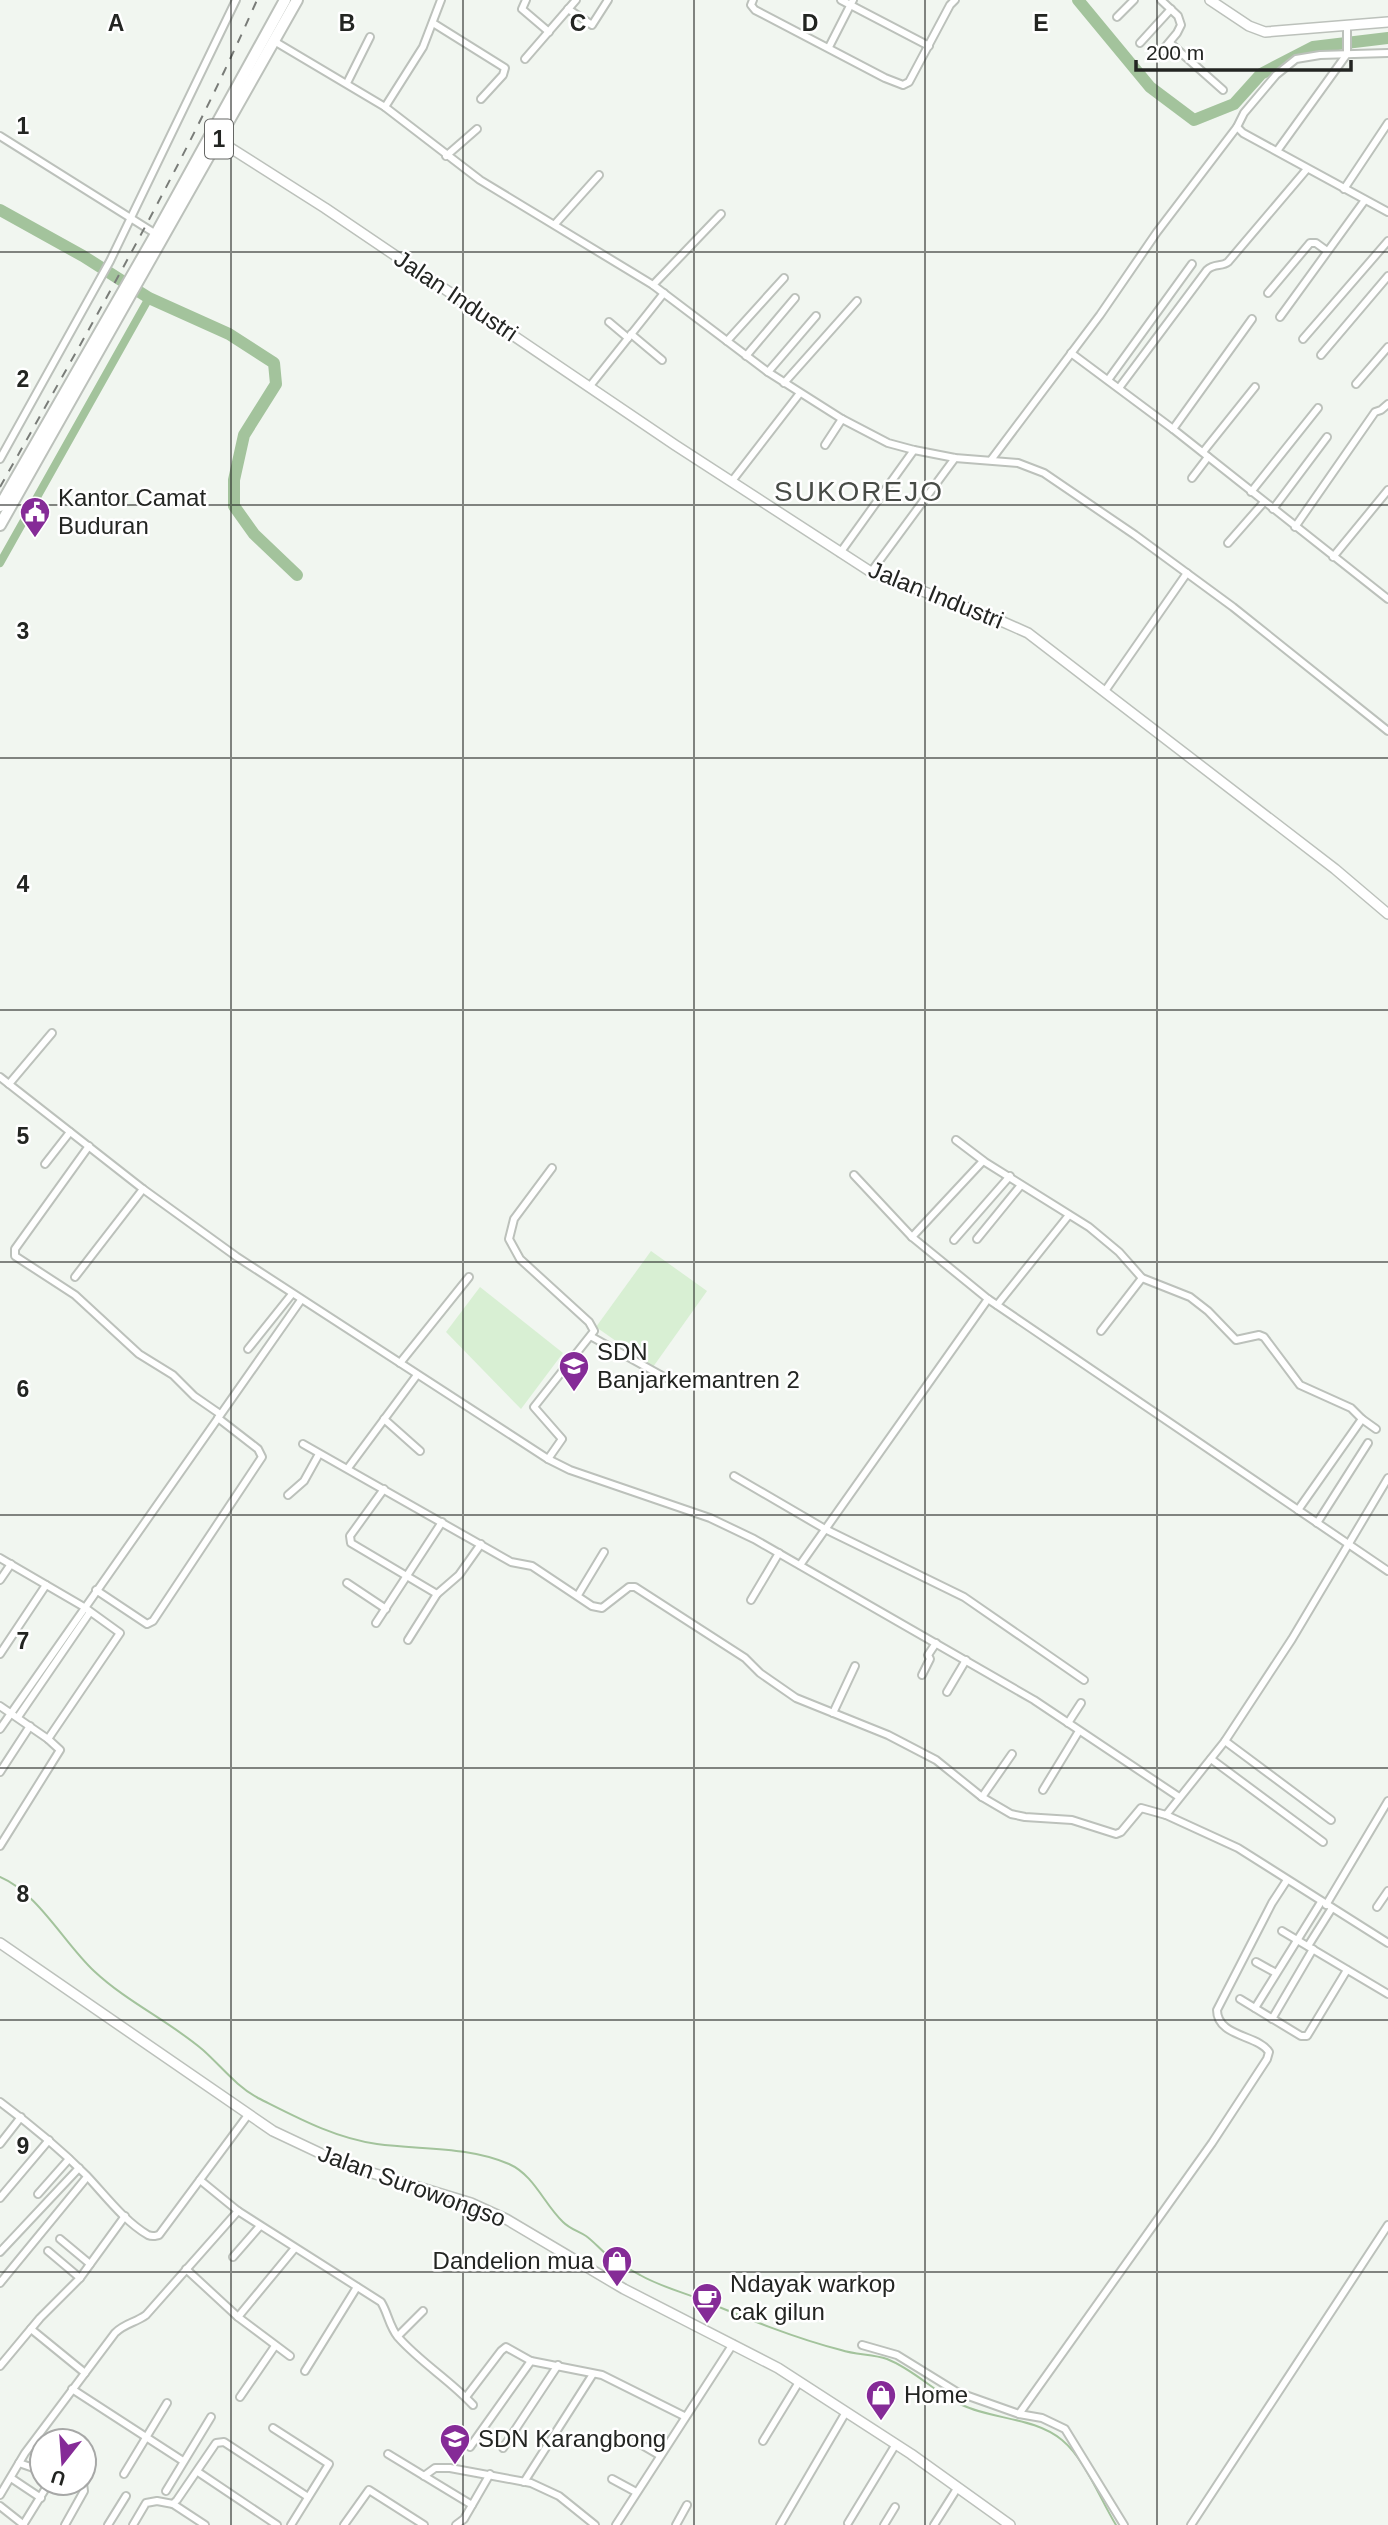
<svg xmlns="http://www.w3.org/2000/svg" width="1388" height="2525" viewBox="0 0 1388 2525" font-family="Helvetica,sans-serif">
<rect width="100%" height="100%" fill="#f1f6f0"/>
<!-- green -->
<g fill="#d8efd3">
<path d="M651 1251 707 1291 653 1367 596 1327Z"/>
<path d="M480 1287 563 1353 521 1409 446 1332Z"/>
</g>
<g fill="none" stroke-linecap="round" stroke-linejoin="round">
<!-- stream -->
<path stroke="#a3c39c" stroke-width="2" d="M0 1877C38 1893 64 1943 94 1971 127 2002 169 2021 203 2050 222 2067 236 2086 258 2098 296 2117 334 2138 377 2144 420 2150 468 2146 509 2164 534 2175 544 2204 563 2222 570 2229 578 2231 586 2236 593 2241 599 2248 606 2254 616 2262 629 2269 640 2275 659 2286 682 2292 702 2300 748 2319 794 2338 841 2350 856 2355 873 2354 887 2359 915 2370 935 2393 962 2405 994 2420 1034 2417 1062 2440 1085 2459 1100 2499 1116 2525"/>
<!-- canal -->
<path stroke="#a3c39c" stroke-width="8" d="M0 563 149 298"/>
<!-- river -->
<g stroke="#a3c39c" stroke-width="12">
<path d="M1078 0 1150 87 1194 120 1234 104 1261 74 1313 47 1388 38"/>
<path d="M0 210 83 256 149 298 229 334 274 363 276 384 244 435 234 480V506L254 534 297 575"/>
</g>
<!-- street casing -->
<g stroke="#bcc1bb" stroke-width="10">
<g id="street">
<path d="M526 0 522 9 549 32"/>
<path d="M753 0 751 5 755 10 885 78 903 85 909 82 950 5 955 0"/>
<path d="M841 0 929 46"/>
<path d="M568 9 592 25 608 0"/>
<path d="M1117 17 1134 0"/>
<path d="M433 23 505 68 503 75 481 99"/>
<path d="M274 41 385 107 480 180 653 285 768 372 842 419 888 443 914 450 955 458 1018 463 1044 473 1135 535 1233 607 1388 731"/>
<path d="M1140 43 1171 9"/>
<path d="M1170 43 1223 90"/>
<path d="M829 47 853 0"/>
<path d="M1347 54V26"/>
<path d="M1157 57 1177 33 1181 25 1178 16 1161 0"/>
<path d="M525 59 576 0"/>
<path d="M347 83 370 37"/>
<path d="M385 107 423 47 441 0"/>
<path d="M1237 127 1243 133 1388 212"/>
<path d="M0 136 156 234"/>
<path d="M1277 151 1347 54"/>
<path d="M446 156 477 129"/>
<path d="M1344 189 1388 123"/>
<path d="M555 224 599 175"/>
<path d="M653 285 721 214"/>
<path d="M1268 293 1310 243H1316L1327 251"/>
<path d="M1280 317 1365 200"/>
<path d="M609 322 628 338"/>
<path d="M631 334 662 360"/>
<path d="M1303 339 1388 241"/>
<path d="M727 341 784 278"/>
<path d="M1071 353 1173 429 1388 599"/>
<path d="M1321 355 1388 276"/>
<path d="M746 356 795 298"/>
<path d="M768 372 816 316"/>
<path d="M1108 380 1192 264"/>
<path d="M784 383 857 301"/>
<path d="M1356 384 1388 347"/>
<path d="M590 386 664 293"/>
<path d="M1119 388 1207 270C1214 263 1222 267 1228 262L1307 169"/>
<path d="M1173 429 1252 319"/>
<path d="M825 445 842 419"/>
<path d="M1203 452 1255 387"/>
<path d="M0 459 110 261 236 0"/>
<path d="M991 460 1100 315 1157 232 1237 127 1244 113 1276 75 1296 59 1320 55 1388 53"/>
<path d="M1192 478 1208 457"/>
<path d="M732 481 800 393"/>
<path d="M1251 492 1318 408"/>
<path d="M1273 509 1327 437"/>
<path d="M1295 527 1375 412 1381 410 1388 404"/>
<path d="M1228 543 1264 502"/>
<path d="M840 553 914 450"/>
<path d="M1333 557 1388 490"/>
<path d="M871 572 955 458"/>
<path d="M1105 691 1187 573"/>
<path d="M0 1077 143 1189 237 1257 548 1459 570 1470 710 1518 754 1539 1034 1700 1179 1797"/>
<path d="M9 1084 52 1033"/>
<path d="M956 1140 985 1162 1089 1227 1119 1252 1142 1278 1190 1297 1208 1311 1236 1340 1259 1335 1264 1337 1300 1385 1351 1408 1362 1419"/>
<path d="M89 1146 15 1249V1256L75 1295 139 1354 173 1375 194 1396 220 1414"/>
<path d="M45 1164 70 1132"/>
<path d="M854 1175 912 1237 988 1299 1388 1571"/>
<path d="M912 1237 983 1161"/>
<path d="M977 1239 1021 1185"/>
<path d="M954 1240 1010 1176"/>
<path d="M75 1277 143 1189"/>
<path d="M997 1305 1069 1215"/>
<path d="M1101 1331 1142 1278"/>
<path d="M592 1337 666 1378"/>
<path d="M248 1349 292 1294"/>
<path d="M400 1363 469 1277"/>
<path d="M384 1419 420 1451"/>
<path d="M303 1444 511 1562 532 1566 592 1606 602 1608 629 1587H635L745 1658 760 1673 796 1698 888 1735 936 1760 982 1797 1011 1814 1025 1817 1072 1820 1116 1834 1121 1832 1141 1808 1166 1815"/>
<path d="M548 1459 562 1439 534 1407 594 1331 589 1322 520 1259 509 1239 514 1219 552 1168"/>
<path d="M348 1468 417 1375"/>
<path d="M734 1476 825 1529 964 1597 1084 1680"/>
<path d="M1388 1478 1292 1639 1225 1741 1166 1815 1238 1848 1388 1943"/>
<path d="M384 1489 350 1536 351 1543 437 1594"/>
<path d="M288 1495 304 1481 319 1454"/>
<path d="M1298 1510 1362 1419 1376 1429"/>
<path d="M1317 1523 1368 1443"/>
<path d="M0 1558 84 1607 120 1633 48 1739"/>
<path d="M800 1565 988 1299"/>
<path d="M0 1580 11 1564"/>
<path d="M347 1583 386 1609"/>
<path d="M96 1590 147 1624 153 1621 262 1457 258 1449 218 1418"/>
<path d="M578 1595 604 1552"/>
<path d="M751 1600 779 1553"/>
<path d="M376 1623 442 1522"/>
<path d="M408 1640 437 1594 459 1575 481 1544"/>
<path d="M0 1654 46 1585"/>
<path d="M922 1675 930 1659 928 1655 936 1643"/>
<path d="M947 1692 966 1660"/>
<path d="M0 1706 48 1739 60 1750 0 1846"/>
<path d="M833 1713 855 1666"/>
<path d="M18 1717 90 1612"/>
<path d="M1068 1723 1081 1703"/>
<path d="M0 1729 301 1300"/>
<path d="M1225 1741 1331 1820"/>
<path d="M1211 1759 1323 1842"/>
<path d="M0 1772 30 1726"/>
<path d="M1043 1790 1079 1731"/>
<path d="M982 1797 1012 1754"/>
<path d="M1326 1905 1388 1801"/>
<path d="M1377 1907 1388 1891"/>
<path d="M1282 1931 1388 1994"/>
<path d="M1308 1946 1332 1908"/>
<path d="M1256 1962 1276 1973"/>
<path d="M1240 1999 1301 2036H1307L1347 1970"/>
<path d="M1255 2008 1321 1902"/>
<path d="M1272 2019 1313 1949"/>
<path d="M0 2102C31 2125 59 2148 86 2175 105 2195 124 2221 148 2235 153 2237 154 2236 159 2235L248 2115"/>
<path d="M0 2144 21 2117"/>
<path d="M200 2180 238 2211 381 2302C388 2313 389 2326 398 2337 421 2363 450 2380 473 2405"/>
<path d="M38 2194 69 2159"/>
<path d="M0 2198 49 2140"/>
<path d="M60 2239 90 2264"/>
<path d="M48 2251 80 2278"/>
<path d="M0 2252 79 2168"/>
<path d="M233 2257 260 2226"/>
<path d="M186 2269 238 2317 290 2356"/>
<path d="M0 2283 87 2177"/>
<path d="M238 2317 295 2248"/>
<path d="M31 2329 85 2373"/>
<path d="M398 2336 423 2311"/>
<path d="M862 2345 897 2355 957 2392 1019 2414 1042 2418 1065 2429 1124 2525"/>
<path d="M0 2366 40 2318 80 2278 125 2216"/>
<path d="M305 2371 357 2287"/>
<path d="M72 2389 183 2461"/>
<path d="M240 2397 275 2346"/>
<path d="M466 2397 501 2351 506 2347 531 2361 602 2375 684 2416"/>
<path d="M1019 2414 1212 2143 1267 2059 1269 2052C1259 2035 1217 2037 1217 2010L1272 1903 1287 1880"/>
<path d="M273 2428 329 2464 291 2525"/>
<path d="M635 2441 659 2455"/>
<path d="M763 2441 799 2382"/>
<path d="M470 2447 531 2361"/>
<path d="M503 2448 558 2365"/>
<path d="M388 2454 472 2505"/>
<path d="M19 2463 42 2471"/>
<path d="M198 2472 277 2525"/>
<path d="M124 2474 167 2403"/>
<path d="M424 2476 435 2468H450L531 2483 559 2496 595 2525"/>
<path d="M11 2478 41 2498"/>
<path d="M612 2479 636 2492"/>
<path d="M524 2482 593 2374"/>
<path d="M166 2491 211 2417"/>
<path d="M0 2495 25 2453 115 2333C125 2323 135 2323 146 2315L238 2211"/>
<path d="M173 2504 205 2525"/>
<path d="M0 2506 24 2525"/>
<path d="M848 2523 896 2444"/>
<path d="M23 2525 49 2483"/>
<path d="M65 2525 84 2491 83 2483"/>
<path d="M108 2525 126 2496"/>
<path d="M133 2525 146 2503 157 2501 173 2504 177 2500 216 2443 224 2442 308 2497"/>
<path d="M344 2525 369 2490 424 2525"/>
<path d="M456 2525 464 2519 490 2474"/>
<path d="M616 2525 733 2344"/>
<path d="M676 2525 687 2505"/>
<path d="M780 2525 846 2412"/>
<path d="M884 2525 895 2507"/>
<path d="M934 2525 958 2487"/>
<path d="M1191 2525 1388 2225"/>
</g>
</g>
<!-- secondary casing -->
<g stroke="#bcc1bb" stroke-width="12">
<g id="secondary">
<path d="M1210 0 1249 26 1265 32 1388 22"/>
<path d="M218 140 325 208 675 445 871 572 992 617 1028 633 1335 869 1388 914"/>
<path d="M0 1943 273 2131 326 2156 359 2169 471 2203 506 2219 624 2289 778 2368 911 2454 1010 2525"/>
</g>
</g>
<!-- highway casing -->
<g stroke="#bcc1bb" stroke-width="14">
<g id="highway">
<path d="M0 506 156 234 285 0"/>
<path d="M0 525 297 0"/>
</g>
</g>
<!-- street -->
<use href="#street" stroke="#fff" stroke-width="6"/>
<!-- secondary -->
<use href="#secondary" stroke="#fff" stroke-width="9"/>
<!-- highway -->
<use href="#highway" stroke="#fff" stroke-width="10"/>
<!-- rail -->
<path stroke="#797c78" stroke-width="2" stroke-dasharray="9 9" stroke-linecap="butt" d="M0 487C90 327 183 168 257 0"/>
</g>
<!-- grid -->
<path fill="none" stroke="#232522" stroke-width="2" stroke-opacity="0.55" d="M231 0V2525M463 0V2525M694 0V2525M925 0V2525M1157 0V2525M0 252H1388M0 505H1388M0 758H1388M0 1010H1388M0 1262H1388M0 1515H1388M0 1768H1388M0 2020H1388M0 2272H1388"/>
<!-- icons -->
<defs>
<g id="civic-pin" transform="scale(1.575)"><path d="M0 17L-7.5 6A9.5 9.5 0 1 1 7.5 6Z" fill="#852b97" stroke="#fff"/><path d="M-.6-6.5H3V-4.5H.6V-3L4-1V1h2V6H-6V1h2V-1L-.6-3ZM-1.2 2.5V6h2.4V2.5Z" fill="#fff"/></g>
<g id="school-pin" transform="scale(1.575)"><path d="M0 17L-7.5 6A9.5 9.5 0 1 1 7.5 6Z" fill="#852b97" stroke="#fff"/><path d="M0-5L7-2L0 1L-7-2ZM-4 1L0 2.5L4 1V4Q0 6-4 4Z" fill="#fff"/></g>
<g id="shop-pin" transform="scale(1.575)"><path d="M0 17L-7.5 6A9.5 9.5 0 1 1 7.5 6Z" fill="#852b97" stroke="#fff"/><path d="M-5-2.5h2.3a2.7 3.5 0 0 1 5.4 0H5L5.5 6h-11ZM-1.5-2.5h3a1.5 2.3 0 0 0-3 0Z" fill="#fff"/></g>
<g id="cafe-pin" transform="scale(1.575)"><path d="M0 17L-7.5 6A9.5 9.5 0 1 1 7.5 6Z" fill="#852b97" stroke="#fff"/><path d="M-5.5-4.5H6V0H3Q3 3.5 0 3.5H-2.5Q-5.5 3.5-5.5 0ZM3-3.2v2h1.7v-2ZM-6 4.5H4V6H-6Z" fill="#fff"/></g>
</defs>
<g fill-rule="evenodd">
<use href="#civic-pin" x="35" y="512"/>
<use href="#school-pin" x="574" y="1366"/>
<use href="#shop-pin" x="617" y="2261"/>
<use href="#cafe-pin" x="707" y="2298"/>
<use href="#shop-pin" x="881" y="2395"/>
<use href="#school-pin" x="455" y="2439"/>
</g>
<g text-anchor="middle" stroke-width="5" stroke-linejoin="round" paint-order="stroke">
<!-- shield labels -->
<rect fill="#fff" stroke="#656664" stroke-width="2" x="205" y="119.5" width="28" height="39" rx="5"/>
<g font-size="23" font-weight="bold" fill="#232522">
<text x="219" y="147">1</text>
</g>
<!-- street labels -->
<g font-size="24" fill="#232522" stroke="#fff">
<text transform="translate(456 296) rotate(34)" y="8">Jalan Industri</text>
<text transform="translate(936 595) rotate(22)" y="8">Jalan Industri</text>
<text transform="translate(412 2186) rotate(20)" y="8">Jalan Surowongso</text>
</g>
<!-- poi labels -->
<g font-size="24" fill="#232522" stroke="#fff" text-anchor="start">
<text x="58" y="506">Kantor Camat<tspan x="58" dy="28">Buduran</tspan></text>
<text x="597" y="1360">SDN<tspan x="597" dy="28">Banjarkemantren 2</tspan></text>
<text x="594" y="2269" text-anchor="end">Dandelion mua</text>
<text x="730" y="2292">Ndayak warkop<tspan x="730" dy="28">cak gilun</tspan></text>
<text x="904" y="2403">Home</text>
<text x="478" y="2447">SDN Karangbong</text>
</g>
<!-- quarter labels -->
<g font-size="28" letter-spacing="2" fill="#484c47" stroke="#fff">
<text x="859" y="501">SUKOREJO</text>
</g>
</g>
<g font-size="23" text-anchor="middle" font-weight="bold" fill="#232522" stroke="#fff" stroke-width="5" stroke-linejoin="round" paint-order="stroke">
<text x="116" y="31">A</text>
<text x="347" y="31">B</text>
<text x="578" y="31">C</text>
<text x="810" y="31">D</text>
<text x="1041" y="31">E</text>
<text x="23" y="134">1</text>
<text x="23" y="387">2</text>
<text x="23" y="639">3</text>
<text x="23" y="892">4</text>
<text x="23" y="1144">5</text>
<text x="23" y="1397">6</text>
<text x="23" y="1649">7</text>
<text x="23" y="1902">8</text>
<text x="23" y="2154">9</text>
</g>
<!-- north arrow -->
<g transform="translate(63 2462) rotate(197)"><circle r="33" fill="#ffffff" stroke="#a7a8a7" stroke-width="2"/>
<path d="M0-5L12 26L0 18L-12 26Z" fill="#852b97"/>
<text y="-10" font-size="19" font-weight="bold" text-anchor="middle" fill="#232522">U</text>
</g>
<!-- scale -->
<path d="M1136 60v10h215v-10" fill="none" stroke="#232522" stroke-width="3.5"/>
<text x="1146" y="60" font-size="21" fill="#232522" stroke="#ffffff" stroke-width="5" paint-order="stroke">200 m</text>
</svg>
